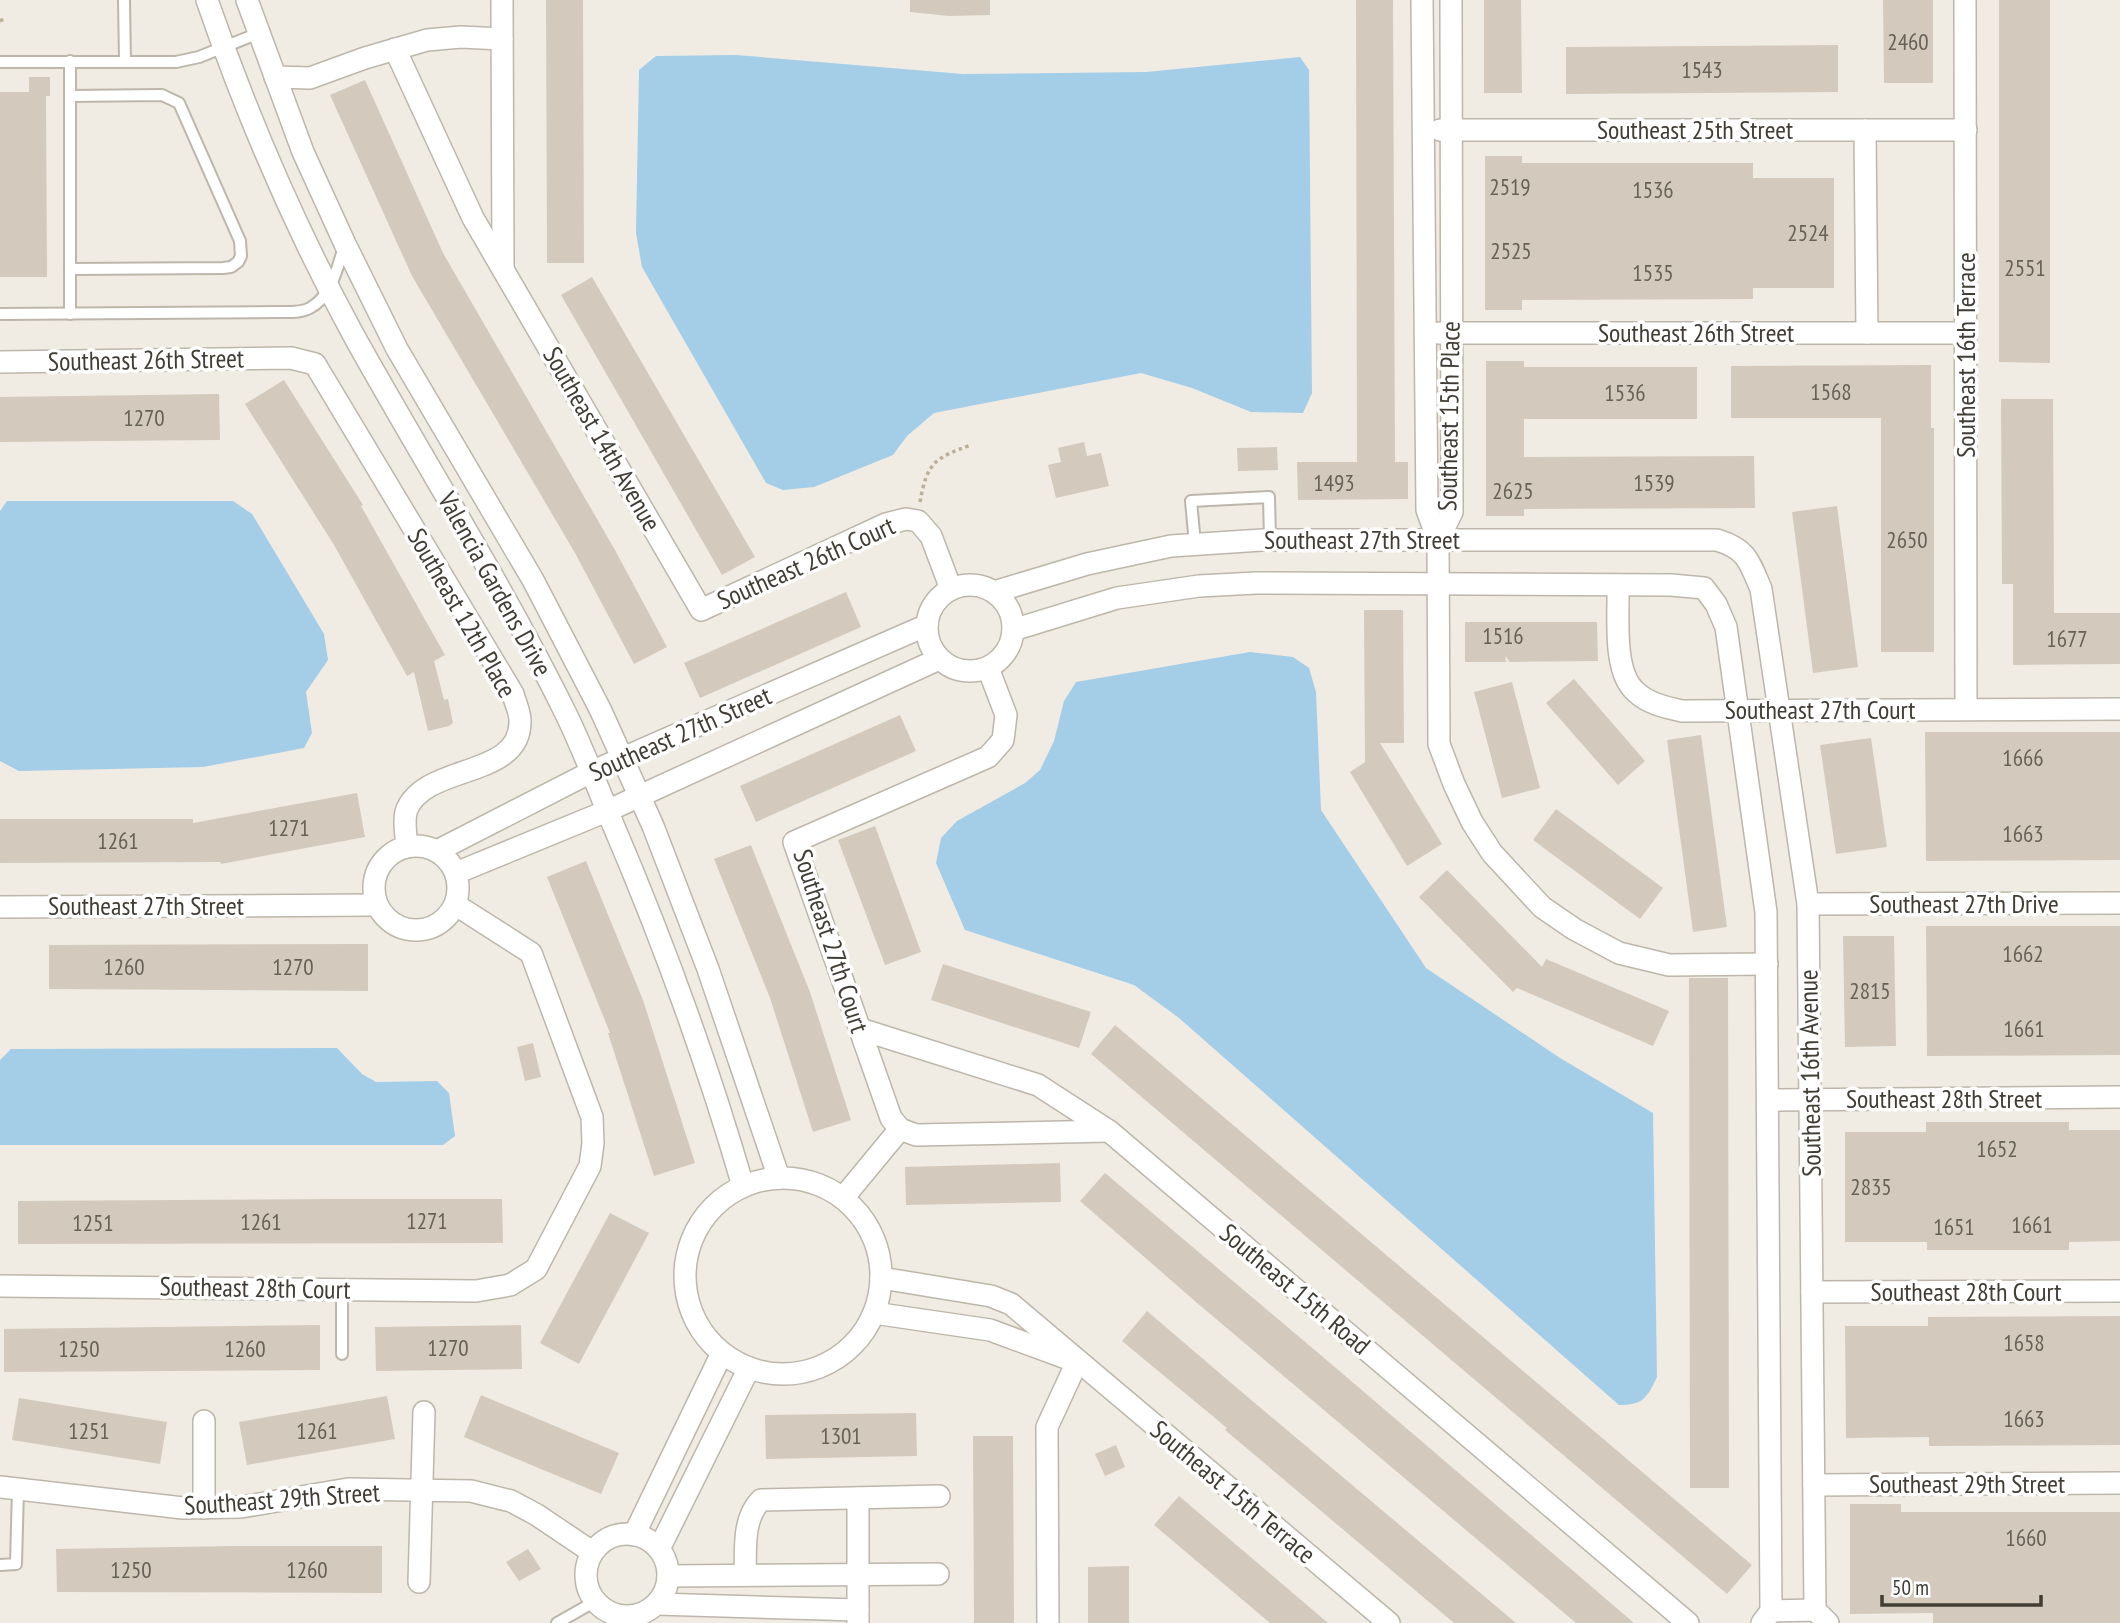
<svg xmlns="http://www.w3.org/2000/svg" width="2120" height="1623" viewBox="0 0 2120 1623" font-family="'PT Sans Narrow',sans-serif">
<rect width="100%" height="100%" fill="#f0ece3"/>
<!-- water -->
<g fill="#a4cde8">
<path d="M736 55 963 74 1146 72 1300 57 1309 70 1312 393 1303 413 1251 412 1192 388 1141 373 934 413 907 436 893 455 814 487 783 490 766 483 642 267 636 233 639 70 656 56Z"/>
<path d="M7 501H233L252 514 324 634 328 660 306 692 312 733 304 748 203 767 19 771 0 761V511Z"/>
<path d="M1250 652 1293 657 1309 668 1316 692 1321 810 1426 968 1560 1058 1653 1113 1657 1377C1647 1398 1643 1405 1619 1405L1179 1018 1134 985 965 930 936 863 941 838 957 821 1025 783 1040 770 1054 741 1064 701 1076 682Z"/>
<path d="M337 1048 362 1074 376 1082 437 1081 449 1093 455 1136 443 1145H0V1060L11 1049Z"/>
</g>
<!-- building -->
<g fill="#d3cabd">
<path d="M546 0H583L584 263H547Z"/>
<path d="M910 0H990V15L949 16 910 12Z"/>
<path d="M1356 0H1393L1395 462H1408V499L1298 500 1297 462H1357Z"/>
<path d="M1484 0H1521L1522 93H1484Z"/>
<path d="M1883 0H1933V83H1884Z"/>
<path d="M1999 0H2050V363L1999 362Z"/>
<path d="M1838 45V92L1566 94V47Z"/>
<path d="M29 77H50V96H46L47 277H0V92H29Z"/>
<path d="M365 80 443 253 615 550 667 647 634 664 575 553 412 276 330 95Z"/>
<path d="M1485 156H1522V163H1753V178H1834V288H1753V299L1522 300V310H1485Z"/>
<path d="M592 277 755 557 722 575 561 295Z"/>
<path d="M1486 361H1524V367H1697V419H1524V457L1754 456 1755 508 1524 509V516H1486Z"/>
<path d="M1931 365V428H1934V652H1881V418H1731V366Z"/>
<path d="M284 380 363 505 361 506 445 655 434 661 444 700 448 699 453 723 449 726 428 731 414 672 407 676 334 545 245 404Z"/>
<path d="M219 394 220 440 0 442V397Z"/>
<path d="M2001 399H2053L2054 613H2120V664L2013 665V584H2002Z"/>
<path d="M1084 442 1087 456 1101 453 1109 486 1056 498 1048 465 1061 462 1058 448Z"/>
<path d="M1277 447 1278 470 1238 471 1237 448Z"/>
<path d="M1837 506 1858 667 1813 673 1792 512Z"/>
<path d="M846 592 861 627 700 698 684 663Z"/>
<path d="M1364 610H1403L1404 743H1380L1442 844 1407 866 1350 772 1365 762Z"/>
<path d="M1465 622H1597L1598 661 1510 662 1505 656 1506 662H1465Z"/>
<path d="M1574 679 1645 761 1618 785 1546 703Z"/>
<path d="M1512 682 1540 788 1502 798 1474 692Z"/>
<path d="M900 715 916 751 756 822 740 786Z"/>
<path d="M1925 732H2120V860L1926 861Z"/>
<path d="M1701 735 1727 927 1693 932 1667 740Z"/>
<path d="M1871 738 1887 847 1836 854 1820 745Z"/>
<path d="M357 793 365 837 221 864 220 862 0 863V819H193V823Z"/>
<path d="M1556 809 1663 888 1640 919 1533 840Z"/>
<path d="M875 826 921 952 885 965 838 840Z"/>
<path d="M751 845 810 992 851 1120 813 1132 770 998 714 859Z"/>
<path d="M586 861 643 1000 695 1163 654 1176 608 1033H610L547 877Z"/>
<path d="M1447 870 1542 967 1546 959 1669 1011 1653 1046 1517 988 1513 992 1419 897Z"/>
<path d="M1926 926H2120V1055L1927 1056Z"/>
<path d="M1843 936H1894L1896 1046 1845 1047Z"/>
<path d="M368 944V991L49 989V945Z"/>
<path d="M943 964 1091 1012 1079 1048 931 1000Z"/>
<path d="M1689 978H1728L1729 1488H1690Z"/>
<path d="M1115 1025 1752 1565 1727 1594 1091 1054Z"/>
<path d="M533 1043 541 1077 525 1081 517 1047Z"/>
<path d="M1926 1122H2069V1130H2120V1241L2069 1242V1250H1927V1242H1845V1132H1926Z"/>
<path d="M1060 1163 1061 1202 906 1205 905 1167Z"/>
<path d="M1105 1173 1336 1368 1634 1623H1576L1196 1302 1080 1201Z"/>
<path d="M335 1199H502L503 1243 18 1244V1201Z"/>
<path d="M610 1213 649 1233 579 1364 540 1343Z"/>
<path d="M1147 1311 1237 1388 1516 1623H1454L1225 1430 1227 1428 1122 1341Z"/>
<path d="M2120 1316V1445L1929 1446V1437L1846 1438 1845 1326H1928V1317Z"/>
<path d="M320 1325V1370L4 1372V1329Z"/>
<path d="M521 1325 522 1369 376 1371 375 1327Z"/>
<path d="M481 1395 619 1453 601 1494 464 1437Z"/>
<path d="M387 1396 395 1439 247 1465 239 1422Z"/>
<path d="M19 1398 167 1422 160 1464 12 1440Z"/>
<path d="M916 1413 917 1456 766 1459 765 1415Z"/>
<path d="M973 1436H1013L1014 1623H974Z"/>
<path d="M1116 1445 1125 1467 1105 1476 1095 1454Z"/>
<path d="M1179 1496 1328 1623H1270L1154 1525Z"/>
<path d="M1850 1504H1901V1512H2120V1623H1933V1613L1850 1614Z"/>
<path d="M233 1546H382V1593L57 1592 56 1549Z"/>
<path d="M528 1549 541 1569 519 1581 506 1562Z"/>
<path d="M1129 1566V1623H1088V1567Z"/>
</g>
<g fill="none" stroke-linecap="round" stroke-linejoin="round">
<!-- lane casing -->
<g stroke="#bdb6aa" stroke-width="14">
<g id="lane">
<path d="M124 0 125 62"/>
<path d="M70 61V314"/>
<path d="M0 62H176L199 57 259 33"/>
<path d="M70 96 162 95 179 103 240 241 241 256 238 262 231 267 223 268 70 269"/>
<path d="M0 314 277 312C287 312 301 313 310 308 332 296 337 268 344 247"/>
<path d="M1195 544 1191 501 1269 497 1270 540"/>
<path d="M342 1289V1354"/>
<path d="M0 1565 16 1564 18 1489"/>
<path d="M557 1623 594 1602"/>
</g>
</g>
<!-- street casing -->
<g stroke="#bdb6aa" stroke-width="24">
<g id="street">
<path d="M207 0C247 116 295 228 354 336 424 462 502 584 566 714 583 749 597 786 612 822 663 941 707 1062 743 1186"/>
<path d="M247 0 303 152 345 244 397 349 533 580 600 709 653 826 708 969 779 1178"/>
<path d="M502 0 503 267"/>
<path d="M1422 0 1427 510 1438 540 1439 744 1454 784 1472 822 1492 853 1542 907 1574 929 1619 953 1669 965 1767 964"/>
<path d="M1965 0 1966 709"/>
<path d="M395 49 473 218 701 610 886 524 906 519 918 521 931 536 951 589"/>
<path d="M275 77 310 78 365 58 427 40 461 37 502 39"/>
<path d="M1440 130H1966"/>
<path d="M1865 130 1867 333"/>
<path d="M1438 333H1966"/>
<path d="M0 362 291 358 315 364 513 694C515 702 520 712 520 720 522 779 427 763 407 809 403 819 406 835 407 847"/>
<path d="M1438 540 1452 512 1451 0"/>
<circle cx="970" cy="628" r="43"/>
<path d="M1618 585C1619 614 1612 672 1636 692 1649 704 1665 707 1682 711L2120 709"/>
<path d="M994 592 1087 564 1171 546 1262 540H1717C1747 549 1749 561 1761 589L1808 904 1815 1610"/>
<path d="M1013 630 1117 598 1199 586 1256 583 1671 585 1704 588 1716 604 1726 627 1766 912 1771 1611 1762 1623"/>
<path d="M988 668 1006 715 1003 740 988 757 794 842 891 1118 900 1129 916 1135 1109 1131"/>
<circle cx="416" cy="888" r="42"/>
<path d="M437 851 591 772 927 625"/>
<path d="M456 873 607 811 939 659"/>
<path d="M1808 904 2120 903"/>
<path d="M0 907 377 905"/>
<path d="M860 1029 1038 1085 1109 1131 1688 1623"/>
<path d="M1769 1100 2120 1097"/>
<circle cx="783" cy="1276" r="98"/>
<path d="M843 1198 900 1129"/>
<path d="M881 1278 991 1296 1011 1304 1389 1623"/>
<path d="M0 1286 476 1291 510 1285 536 1269 590 1166 593 1143 592 1117 531 953 456 905"/>
<path d="M1812 1292 2120 1291"/>
<path d="M874 1313 990 1330 1066 1358"/>
<path d="M204 1421V1508"/>
<path d="M1814 1485 2120 1483"/>
<path d="M0 1487 183 1508 241 1507 348 1489 471 1491 511 1501 537 1515 592 1552"/>
<circle cx="627" cy="1575" r="41"/>
<path d="M634 1535 722 1353"/>
<path d="M659 1549 749 1368"/>
<path d="M745 1575C746 1550 742 1519 761 1500L939 1496"/>
<path d="M668 1576 938 1574"/>
<path d="M419 1582 424 1412"/>
<path d="M657 1604 858 1610"/>
<path d="M1771 1611 1815 1610 1828 1623"/>
<path d="M858 1623V1498"/>
<path d="M1048 1623 1047 1427 1077 1362"/>
</g>
</g>
<!-- path -->
<g stroke="#bbaf9a" stroke-width="3.5" stroke-dasharray="3.5 3.5" stroke-linecap="butt">
<path d="M0 21 6 18"/>
<path d="M920 502C927 462 935 458 971 445"/>
</g>
<!-- lane -->
<use href="#lane" stroke="#fff" stroke-width="10"/>
<!-- street -->
<use href="#street" stroke="#fff" stroke-width="21"/>
</g>
<g text-anchor="middle" stroke-width="7" stroke-linejoin="round" paint-order="stroke">
<!-- number labels -->
<g font-size="23" fill="#666056">
<text x="1908" y="50">2460</text>
<text x="1702" y="78">1543</text>
<text x="1510" y="195">2519</text>
<text x="1653" y="198">1536</text>
<text x="1808" y="241">2524</text>
<text x="1511" y="259">2525</text>
<text x="2025" y="276">2551</text>
<text x="1653" y="281">1535</text>
<text x="1831" y="400">1568</text>
<text x="1625" y="401">1536</text>
<text x="144" y="426">1270</text>
<text x="1334" y="491">1493</text>
<text x="1654" y="491">1539</text>
<text x="1513" y="499">2625</text>
<text x="1907" y="548">2650</text>
<text x="1503" y="644">1516</text>
<text x="2067" y="647">1677</text>
<text x="2023" y="766">1666</text>
<text x="289" y="836">1271</text>
<text x="2023" y="842">1663</text>
<text x="118" y="849">1261</text>
<text x="2023" y="962">1662</text>
<text x="124" y="975">1260</text>
<text x="293" y="975">1270</text>
<text x="1870" y="999">2815</text>
<text x="2024" y="1037">1661</text>
<text x="1997" y="1157">1652</text>
<text x="1871" y="1195">2835</text>
<text x="427" y="1229">1271</text>
<text x="261" y="1230">1261</text>
<text x="93" y="1231">1251</text>
<text x="2032" y="1233">1661</text>
<text x="1954" y="1235">1651</text>
<text x="2024" y="1351">1658</text>
<text x="448" y="1356">1270</text>
<text x="79" y="1357">1250</text>
<text x="245" y="1357">1260</text>
<text x="2024" y="1427">1663</text>
<text x="89" y="1439">1251</text>
<text x="317" y="1439">1261</text>
<text x="841" y="1444">1301</text>
<text x="2026" y="1546">1660</text>
<text x="131" y="1578">1250</text>
<text x="307" y="1578">1260</text>
</g>
<!-- street labels -->
<g font-size="26" fill="#413c34" stroke="#fff">
<text x="1695" y="139">Southeast 25th Street</text>
<text x="1696" y="342">Southeast 26th Street</text>
<text transform="translate(1966 355) rotate(-90)" y="9">Southeast 16th Terrace</text>
<text transform="translate(146 360) rotate(-1)" y="9">Southeast 26th Street</text>
<text transform="translate(1449 416) rotate(-89)" y="9">Southeast 15th Place</text>
<text transform="translate(602 439) rotate(60)" y="9">Southeast 14th Avenue</text>
<text x="1362" y="549">Southeast 27th Street</text>
<text transform="translate(806 563) rotate(-24)" y="9">Southeast 26th Court</text>
<text transform="translate(495 584) rotate(61)" y="9">Valencia Gardens Drive</text>
<text transform="translate(462 613) rotate(60)" y="9">Southeast 12th Place</text>
<text x="1820" y="719">Southeast 27th Court</text>
<text transform="translate(680 734) rotate(-24)" y="9">Southeast 27th Street</text>
<text x="1964" y="913">Southeast 27th Drive</text>
<text x="146" y="915">Southeast 27th Street</text>
<text transform="translate(831 941) rotate(72)" y="9">Southeast 27th Court</text>
<text transform="translate(1810 1073) rotate(-91)" y="9">Southeast 16th Avenue</text>
<text x="1944" y="1108">Southeast 28th Street</text>
<text transform="translate(255 1288) rotate(1)" y="9">Southeast 28th Court</text>
<text transform="translate(1295 1289) rotate(40)" y="9">Southeast 15th Road</text>
<text x="1966" y="1301">Southeast 28th Court</text>
<text x="1967" y="1493">Southeast 29th Street</text>
<text transform="translate(1233 1492) rotate(40)" y="9">Southeast 15th Terrace</text>
<text transform="translate(282 1499) rotate(-4)" y="9">Southeast 29th Street</text>
</g>
</g>
<!-- scale -->
<path d="M1882 1595v10h159v-10" fill="none" stroke="#413c34" stroke-width="3.5"/>
<text x="1892" y="1595" font-size="21" fill="#413c34" stroke="#ffffff" stroke-width="5" paint-order="stroke">50 m</text>
</svg>
